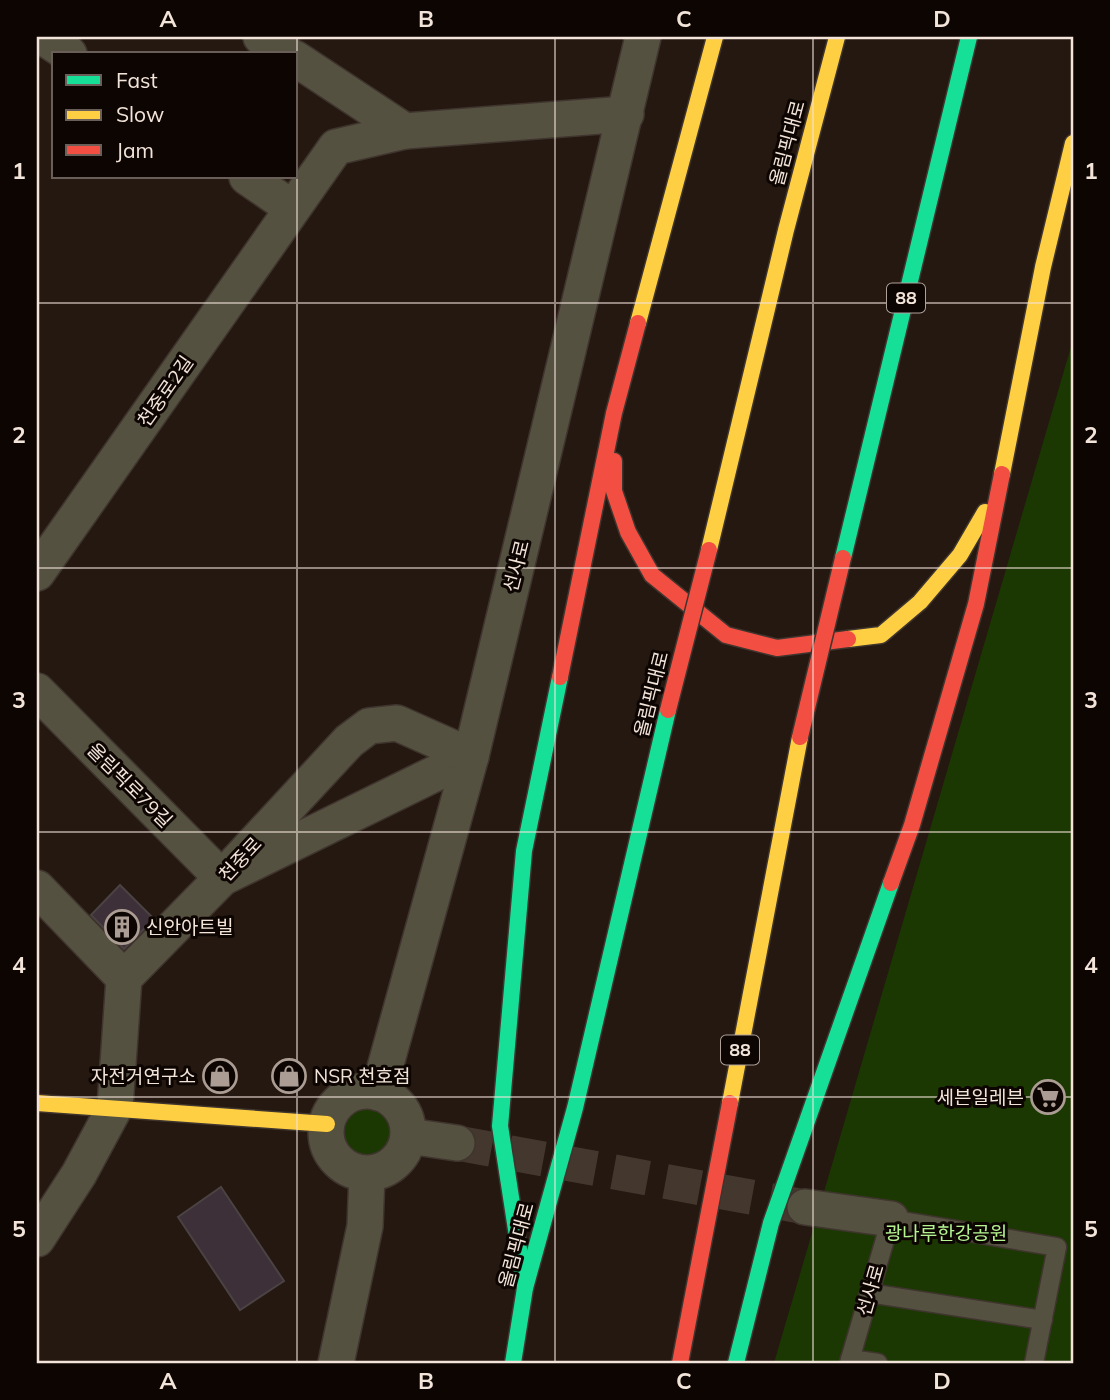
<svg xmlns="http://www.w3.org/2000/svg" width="1110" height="1400" viewBox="0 0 1110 1400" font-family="Mulish,'Noto Sans KR',sans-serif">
<rect width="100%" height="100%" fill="#241810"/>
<!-- green -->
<g fill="#1c3802">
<path d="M1073 340V1363H774Z"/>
<circle cx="365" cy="1132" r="27"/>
</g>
<!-- building -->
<g fill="#3e3038" stroke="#4b4243" stroke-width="2">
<path d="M120 885 154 919 124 949 91 915Z"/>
<path d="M221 1187 284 1281 240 1310 178 1217Z"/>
</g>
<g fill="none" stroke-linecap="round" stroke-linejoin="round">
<!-- street-tunnel -->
<path stroke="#43372e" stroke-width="35" stroke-dasharray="35 18" stroke-linecap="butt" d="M457 1143 805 1207"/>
<!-- lane casing -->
<g stroke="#3f352e" stroke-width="21">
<g id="lane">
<path d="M869 1293 1043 1320"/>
<path d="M850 1359 878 1363"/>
<path d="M849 1363 891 1219 1057 1247 1034 1363"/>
</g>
</g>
<!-- street casing -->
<g stroke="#3f352e" stroke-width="38">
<g id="street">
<path d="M43 37 69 54"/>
<path d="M261 37 288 54"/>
<path d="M296 59 405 131"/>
<path d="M247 177 292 208"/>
<path d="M37 573 336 147 405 131 626 114"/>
<path d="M37 691 222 878 471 756"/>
<path d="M37 888 124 978"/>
<circle cx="367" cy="1132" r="41"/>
<path d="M378 1093 471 756 643 37"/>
<path d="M408 1136 457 1143"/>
<path d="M805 1207 891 1219"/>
<path d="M37 1239 79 1174 115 1107 124 978 222 878 349 741 369 726 397 723 471 756"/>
<path d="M336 1363 365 1226 367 1174"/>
</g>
</g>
<!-- fast casing -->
<g stroke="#3f352e" stroke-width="19">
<g id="fast">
<path d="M843 558 969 37"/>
<path d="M525 1288 500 1126 524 851 560 677"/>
<path d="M513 1363 525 1288 575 1108 668 710"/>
<path d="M736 1363 771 1223 891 883"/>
</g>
</g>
<!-- slow casing -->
<g stroke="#3f352e" stroke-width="19">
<g id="slow">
<path d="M638 323 715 37"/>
<path d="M1002 474 1043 267 1073 143"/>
<path d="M709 550 786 230 837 37"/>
<path d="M848 639 881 635 920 602 960 555 985 512"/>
<path d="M37 1103 327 1124"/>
<path d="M730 1103 800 737"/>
</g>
</g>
<!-- jam casing -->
<g stroke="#3f352e" stroke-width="19">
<g id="jam">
<path d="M614 461V491L628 532 652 575 726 635 777 648 848 639"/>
<path d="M560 677 614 413 638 323"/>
<path d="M891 883 912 825 976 604 1002 474"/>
<path d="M680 1363 730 1103"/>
</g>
</g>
<!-- lane -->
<use href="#lane" stroke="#555140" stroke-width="18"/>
<!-- street -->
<use href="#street" stroke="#555140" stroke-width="35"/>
<!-- fast -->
<use href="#fast" stroke="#16e098" stroke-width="16"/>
<!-- slow -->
<use href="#slow" stroke="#ffcf43" stroke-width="16"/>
<!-- jam -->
<use href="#jam" stroke="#f24e42" stroke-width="16"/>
<!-- jam-bridge casing -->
<g stroke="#3f352e" stroke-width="19" stroke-linecap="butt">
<g id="jam-bridge">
<path d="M668 710 709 550"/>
<path d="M800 737 843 558"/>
</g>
</g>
<!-- jam-bridge -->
<use href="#jam-bridge" stroke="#f24e42" stroke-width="16"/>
</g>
<!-- grid -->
<path fill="none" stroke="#f3e4da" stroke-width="2" stroke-opacity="0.55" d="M297 37V1363M555 37V1363M813 37V1363M37 303H1073M37 568H1073M37 832H1073M37 1097H1073"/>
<!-- icons -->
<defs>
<g id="building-ring" transform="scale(1.75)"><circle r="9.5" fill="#0d0502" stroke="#ab9d93" stroke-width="1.5"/><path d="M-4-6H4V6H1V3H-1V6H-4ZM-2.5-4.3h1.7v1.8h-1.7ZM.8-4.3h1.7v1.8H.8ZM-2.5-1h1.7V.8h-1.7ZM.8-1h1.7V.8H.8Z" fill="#ab9d93"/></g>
<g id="shop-ring" transform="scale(1.75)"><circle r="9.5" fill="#0d0502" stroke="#ab9d93" stroke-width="1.5"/><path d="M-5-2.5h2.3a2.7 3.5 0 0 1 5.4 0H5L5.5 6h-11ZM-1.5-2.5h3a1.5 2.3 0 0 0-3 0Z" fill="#ab9d93"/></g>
<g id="supermarket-ring" transform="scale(1.75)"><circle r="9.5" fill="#0d0502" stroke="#ab9d93" stroke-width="1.5"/><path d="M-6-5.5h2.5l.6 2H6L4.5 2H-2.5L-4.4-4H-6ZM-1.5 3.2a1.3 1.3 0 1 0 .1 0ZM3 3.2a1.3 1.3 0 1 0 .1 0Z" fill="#ab9d93"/></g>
</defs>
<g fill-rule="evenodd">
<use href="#building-ring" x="122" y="927"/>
<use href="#shop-ring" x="220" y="1076"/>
<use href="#shop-ring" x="289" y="1076"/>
<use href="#supermarket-ring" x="1048" y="1097"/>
</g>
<g text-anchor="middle" stroke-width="6" stroke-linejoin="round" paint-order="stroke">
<!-- shield labels -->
<g fill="#0d0502" stroke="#aea199" stroke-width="2">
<rect x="887" y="283.5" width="38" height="29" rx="5"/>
<rect x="721" y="1035.5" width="38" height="29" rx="5"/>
</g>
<g font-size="18" font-weight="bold" fill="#f3e4da">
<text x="906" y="304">88</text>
<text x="740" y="1056">88</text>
</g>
<!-- street labels -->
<g font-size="19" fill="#f3e4da" stroke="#0d0502">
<text transform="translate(787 143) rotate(-75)" y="7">올림픽대로</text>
<text transform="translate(165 391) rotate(-55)" y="7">천중로2길</text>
<text transform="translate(516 566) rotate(-76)" y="7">선사로</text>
<text transform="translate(651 694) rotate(-76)" y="7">올림픽대로</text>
<text transform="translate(130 785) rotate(45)" y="7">올림픽로79길</text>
<text transform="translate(240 859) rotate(-47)" y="7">천중로</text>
<text transform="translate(516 1245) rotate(-75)" y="7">올림픽대로</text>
<text transform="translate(870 1290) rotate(-74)" y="7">선사로</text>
</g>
<!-- poi labels -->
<g font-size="19" fill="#f3e4da" stroke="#0d0502" text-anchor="start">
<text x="146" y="934">신안아트빌</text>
<text x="196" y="1083" text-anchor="end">자전거연구소</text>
<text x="314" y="1083">NSR 천호점</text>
<text x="1024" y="1104" text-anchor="end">세븐일레븐</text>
</g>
<!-- park labels -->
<g font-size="19" fill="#b5f391" stroke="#0d0502">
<text x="946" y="1240">광나루한강공원</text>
</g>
</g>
<!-- border -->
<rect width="1110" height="1400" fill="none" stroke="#0d0502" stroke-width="77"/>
<!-- legend -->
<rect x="52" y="52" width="245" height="126" fill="#0d0502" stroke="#695e58" stroke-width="2"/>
<rect x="66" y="75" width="35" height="10" fill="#16e098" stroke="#695e58" stroke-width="2"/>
<text x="116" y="88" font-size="21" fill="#f3e4da">Fast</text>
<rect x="66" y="110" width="35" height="10" fill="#ffcf43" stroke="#695e58" stroke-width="2"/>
<text x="116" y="122" font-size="21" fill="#f3e4da">Slow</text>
<rect x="66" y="145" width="35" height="10" fill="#f24e42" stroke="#695e58" stroke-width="2"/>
<text x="116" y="158" font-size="21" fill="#f3e4da">Jam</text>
<rect x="38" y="38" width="1034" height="1324" fill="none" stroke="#f3e4da" stroke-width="2.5"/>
<g font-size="23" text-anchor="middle" font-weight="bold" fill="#f3e4da">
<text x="168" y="27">A</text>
<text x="426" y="27">B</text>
<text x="684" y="27">C</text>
<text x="942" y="27">D</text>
<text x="19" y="179">1</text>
<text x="1091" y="179">1</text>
<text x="19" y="443">2</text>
<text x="1091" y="443">2</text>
<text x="19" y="708">3</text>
<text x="1091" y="708">3</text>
<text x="19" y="973">4</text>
<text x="1091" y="973">4</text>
<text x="19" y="1237">5</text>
<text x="1091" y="1237">5</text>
<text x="168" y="1389">A</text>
<text x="426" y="1389">B</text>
<text x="684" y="1389">C</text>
<text x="942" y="1389">D</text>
</g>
</svg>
